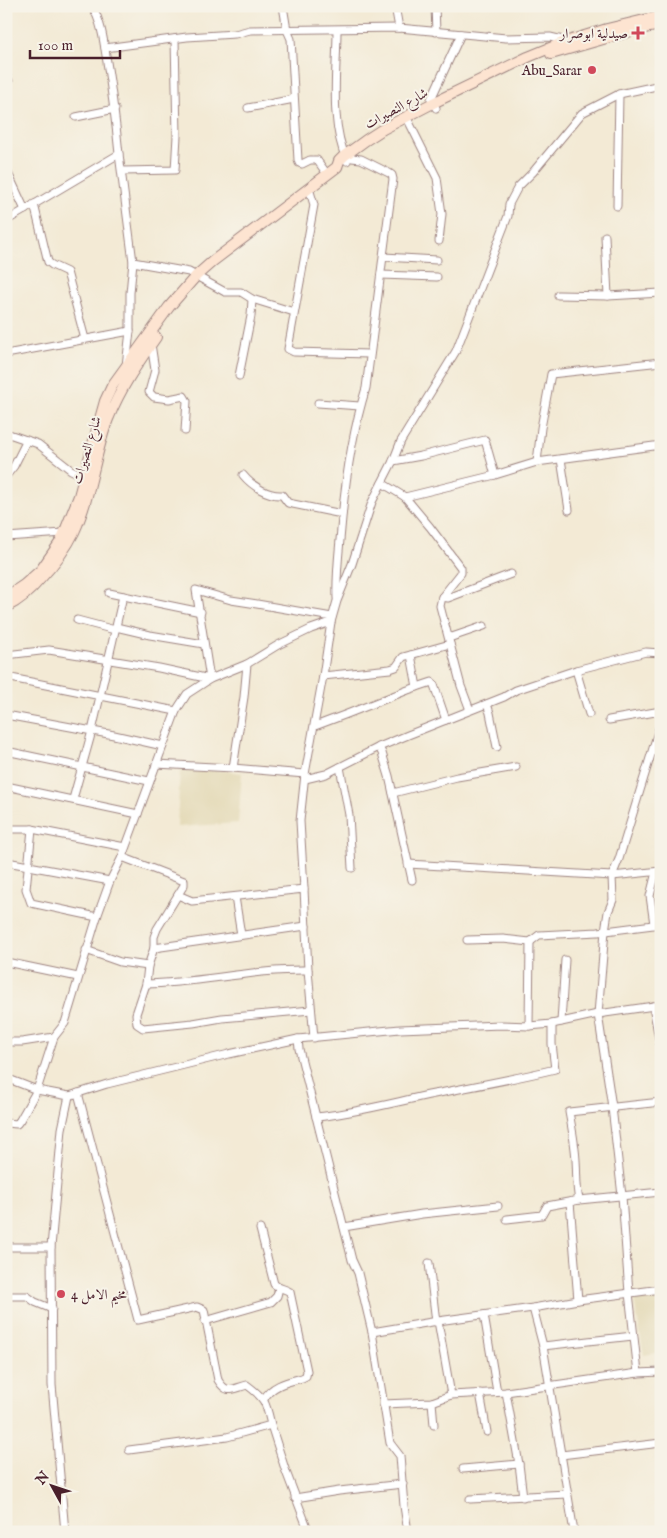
<svg xmlns="http://www.w3.org/2000/svg" width="667" height="1538" viewBox="0 0 667 1538" font-family="'IM FELL English',Amiri,serif">
<rect width="100%" height="100%" fill="#f7f3e8"/>
<filter id="ink" filterUnits="userSpaceOnUse"><feTurbulence type="fractalNoise" baseFrequency=".02" numOctaves="2"/><feDisplacementMap in="SourceGraphic" scale="10" xChannelSelector="R" yChannelSelector="G"/><feConvolveMatrix kernelMatrix="1 2 1 2 8 2 1 2 1" color-interpolation-filters="sRGB"/></filter>
<filter id="wash" filterUnits="userSpaceOnUse"><feTurbulence type="fractalNoise" baseFrequency=".0096" numOctaves="4" result="noise"/><feDisplacementMap in="SourceGraphic" scale="20" xChannelSelector="R" yChannelSelector="G"/><feGaussianBlur stdDeviation="1.12" result="paint"/><feColorMatrix in="noise" values="0 0 0 0 0 0 0 0 0 0 0 0 0 0 0 0 0 1.4 0 .05"/><feComposite in="paint" operator="in"/></filter>
<g filter="url(#wash)">
<rect width="100%" height="100%" fill="#f3ead5"/>
<!-- built -->
<g fill="#e5dbba">
<path d="M180 770 226 771 242 773 238 823 177 827Z"/>
<path d="M661 1294V1352L644 1355 634 1299Z"/>
</g>
</g>
<g filter="url(#ink)">
<g fill="none" stroke-linecap="round" stroke-linejoin="round">
<!-- street casing -->
<g stroke="#9e8480" stroke-width="9">
<g id="street">
<path d="M283 6 287 30 291 39 298 160 299 163 302 164 310 160H317L327 174"/>
<path d="M395 6 399 28"/>
<path d="M435 6 436 32"/>
<path d="M337 30C337 72 329 121 347 161"/>
<path d="M105 48 187 37 235 34 250 30 399 28 506 38 550 37 567 41"/>
<path d="M6 75 9 81"/>
<path d="M248 108 294 99"/>
<path d="M436 108 431 99 461 34"/>
<path d="M76 117 115 109"/>
<path d="M409 122 437 178 442 214 439 241"/>
<path d="M119 154 133 262 130 293V331L126 366"/>
<path d="M6 169 25 210"/>
<path d="M122 171 175 170 177 136 175 39"/>
<path d="M309 188 314 205 288 349 294 352 369 354"/>
<path d="M34 204 48 262 52 265 67 272 85 339"/>
<path d="M617 206 619 94"/>
<path d="M6 221 119 154C116 123 112 93 107 62 104 43 102 23 92 6"/>
<path d="M605 236 608 296"/>
<path d="M384 257 437 260"/>
<path d="M133 262 189 272 225 292H241L252 299 251 316 239 376"/>
<path d="M381 275 437 277"/>
<path d="M558 295 608 296 661 293"/>
<path d="M252 299 294 312"/>
<path d="M151 344 155 370 149 392 154 397 169 399 184 396 187 401 185 431"/>
<path d="M6 354 130 331"/>
<path d="M318 403 360 406"/>
<path d="M6 433 38 444 71 470 84 476"/>
<path d="M561 459 569 510"/>
<path d="M393 461 421 456 485 440 495 475"/>
<path d="M537 462 541 428 551 374 661 362"/>
<path d="M243 475C252 486 268 496 282 495L288 503 342 514"/>
<path d="M6 476 14 466 27 440"/>
<path d="M382 483 405 497 430 527 461 568V573L442 597 440 606 461 686 470 710"/>
<path d="M405 497 495 475 537 462 661 445"/>
<path d="M6 537 64 533"/>
<path d="M109 593 201 612"/>
<path d="M442 597 448 598 511 574"/>
<path d="M337 598C336 575 339 552 341 529 345 482 352 433 366 388L393 179 392 175 389 173 361 159 352 158"/>
<path d="M77 620 115 630"/>
<path d="M116 627 150 635 204 644"/>
<path d="M449 638 484 626"/>
<path d="M6 655 49 650 159 668 210 679 196 590 231 600 257 604 332 617"/>
<path d="M411 655 417 687"/>
<path d="M576 670 589 714"/>
<path d="M323 676 390 669 396 667 403 657 450 644"/>
<path d="M6 677 176 711"/>
<path d="M487 704 490 713 497 747"/>
<path d="M6 715 114 735 163 746"/>
<path d="M609 720 661 711"/>
<path d="M315 726 347 714 408 690 432 682 434 685 446 720"/>
<path d="M379 747 382 753 389 776 412 880"/>
<path d="M6 751 149 781"/>
<path d="M156 764 233 768 305 774"/>
<path d="M340 767 349 815 352 868"/>
<path d="M233 768 244 697 247 664"/>
<path d="M305 779 326 774 379 747 408 735 504 697 516 690 576 670 646 652 661 653"/>
<path d="M6 786 138 814"/>
<path d="M393 793 457 777 516 767"/>
<path d="M73 799 92 731 123 596"/>
<path d="M6 829H32L125 847"/>
<path d="M32 829 26 889 31 903 97 917"/>
<path d="M122 857 184 881V885L157 929 154 937V948L148 966 146 984 136 1014 137 1024 143 1028 193 1023 222 1018 311 1010"/>
<path d="M6 860 7 862 110 881"/>
<path d="M408 864 612 876 661 871"/>
<path d="M304 889 300 821 305 774 323 676 331 622 337 601 352 564 372 502 393 461 401 441 456 351 508 216 509 204 518 187 533 172 582 113 619 94 661 85"/>
<path d="M178 895 192 901 304 889 308 970 314 1038"/>
<path d="M235 897 241 935"/>
<path d="M654 924 650 896 656 872"/>
<path d="M467 940 503 939 530 942 539 935 598 932 661 924"/>
<path d="M154 948 306 926"/>
<path d="M86 950 120 962 148 966"/>
<path d="M6 962 78 977"/>
<path d="M146 984C200 983 254 969 308 970"/>
<path d="M653 1006 661 1050"/>
<path d="M561 1022 565 960"/>
<path d="M529 1026 530 942"/>
<path d="M298 1039 299 1049 352 1260 358 1273 372 1332 390 1443 400 1456 404 1506 408 1532"/>
<path d="M6 1042H22L54 1037 65 1023 97 917 110 881 122 857 176 711 187 694 210 679 247 664 278 645 311 629 331 622"/>
<path d="M6 1078 37 1090 69 1096"/>
<path d="M78 1093 138 1320 197 1307 204 1310 218 1380C227 1395 232 1389 247 1385 266 1399 266 1403 271 1425L227 1437 129 1450"/>
<path d="M316 1117C356 1113 395 1102 434 1094 474 1086 515 1079 555 1069L552 1044V1024"/>
<path d="M6 1123 17 1124 20 1120 37 1090 54 1037"/>
<path d="M579 1200 661 1192"/>
<path d="M570 1202 578 1300"/>
<path d="M507 1219 542 1215 547 1206 579 1200C576 1187 577 1174 576 1160 575 1144 572 1128 569 1112L661 1102"/>
<path d="M344 1227 422 1214 498 1206"/>
<path d="M260 1229 274 1284C279 1289 284 1288 290 1292L307 1371 306 1376 302 1378C287 1382 272 1385 264 1399"/>
<path d="M6 1247H51"/>
<path d="M429 1263 436 1322"/>
<path d="M6 1296H27L35 1302 52 1309"/>
<path d="M533 1308 543 1346 574 1532"/>
<path d="M484 1315 497 1392"/>
<path d="M205 1321 271 1302 277 1296 279 1288"/>
<path d="M438 1321 451 1395"/>
<path d="M372 1332 438 1321 533 1308 578 1300 661 1289"/>
<path d="M543 1346 633 1336"/>
<path d="M638 1373 629 1293 622 1196 612 1107 598 1014 605 931 608 912 613 900 612 876 619 859 661 722"/>
<path d="M506 1392 519 1464 523 1497"/>
<path d="M480 1393 487 1432"/>
<path d="M432 1402 434 1425"/>
<path d="M383 1404 432 1402 451 1395 506 1392 638 1373 661 1372"/>
<path d="M271 1425 285 1469 309 1532"/>
<path d="M561 1455 661 1443"/>
<path d="M463 1469 519 1464"/>
<path d="M295 1498 339 1491 403 1484"/>
<path d="M470 1499 567 1494"/>
<path d="M65 1532 52 1385 51 1247 62 1129 69 1096 107 1084 229 1054 298 1039 400 1029 501 1025 529 1026 552 1024 598 1014 661 1005"/>
</g>
</g>
<!-- secondary casing -->
<g stroke="#9e8480" stroke-width="12">
<g id="secondary">
<path d="M551 54 638 29 661 25"/>
<path d="M6 597 24 585 41 570 61 541 79 496 96 433 105 401 112 386 169 307 196 276 213 261 337 167 339 161 344 156 366 140 383 129 433 103 528 57 562 43 607 29 661 16"/>
<path d="M6 607C21 600 31 590 41 578 54 564 66 549 74 532 91 496 94 455 108 419 121 387 137 364 156 337"/>
</g>
</g>
<!-- street -->
<use href="#street" stroke="#fff" stroke-width="7"/>
<!-- secondary -->
<use href="#secondary" stroke="#fde4d1" stroke-width="10"/>
</g>
</g>
<!-- markers -->
<g fill="#d1495b" stroke="#f7f3e8" stroke-width="2">
<path d="M635.5 25.5h5v5h5v5h-5v5h-5v-5h-5v-5h5z"/>
<circle cx="592" cy="70" r="5"/>
<circle cx="61" cy="1294" r="5"/>
</g>
<g text-anchor="middle" stroke-width="4" stroke-linejoin="round" paint-order="stroke">
<!-- poi labels -->
<g font-size="14" fill="#4a1f2b" stroke="#f7f3e8" text-anchor="end">
<text x="628" y="38">صيدلية ابوصرار</text>
<text x="582" y="75">Abu_Sarar</text>
<text x="71" y="1299" text-anchor="start">مخيم الامل 4</text>
</g>
<!-- street labels -->
<g font-size="14" fill="#4a1f2b" stroke="#f7f3e8">
<text transform="translate(396 108) rotate(-29)" y="5">شارع النصيرات</text>
<text transform="translate(86 450) rotate(-73)" y="5">شارع النصيرات</text>
</g>
</g>
<!-- margin -->
<rect width="667" height="1538" fill="none" stroke="#f7f3e8" stroke-width="25"/>
<!-- north arrow -->
<g transform="translate(52 1486) rotate(310)" stroke="#f7f3e8" stroke-width="4" paint-order="stroke">
<path d="M0-4L9 19L0 12L-9 19Z" fill="#4a1f2b"/>
<text y="-8" font-size="14" font-weight="bold" text-anchor="middle" fill="#4a1f2b">N</text>
</g>
<!-- scale -->
<path d="M30 50v8h90v-8" fill="none" stroke="#4a1f2b" stroke-width="2.5"/>
<text x="38" y="50" font-size="15" fill="#4a1f2b" stroke="#f7f3e8" stroke-width="4" paint-order="stroke">100 m</text>
</svg>
